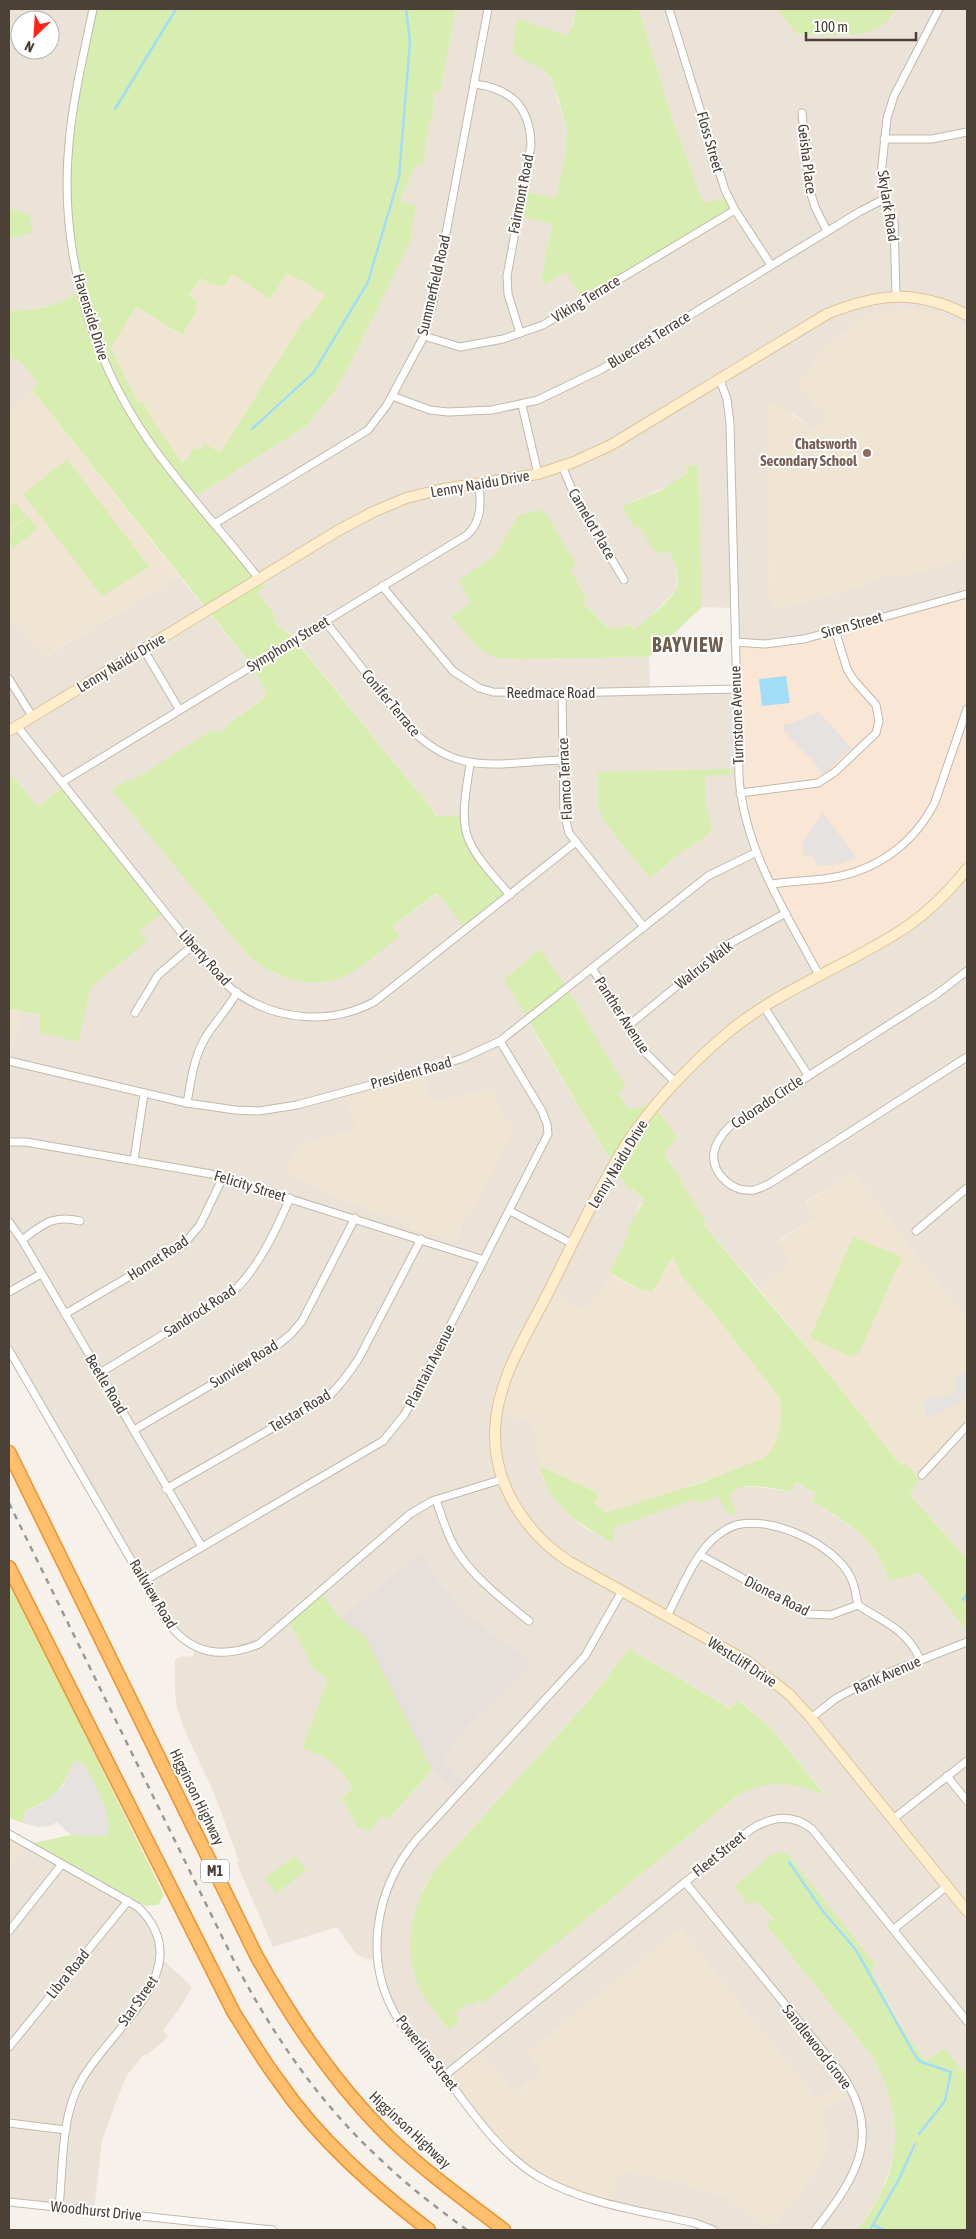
<svg xmlns="http://www.w3.org/2000/svg" width="976" height="2239" viewBox="0 0 976 2239" font-family="'Asap Condensed',sans-serif">
<rect width="100%" height="100%" fill="#f6f1ea"/>
<!-- residential -->
<g fill="#ebe3d8" fill-rule="evenodd">
<path d="M9 9H92L80 292 58 304 25 311H9V239L32 233 19 212 9 208ZM20 20H50V50H20Z"/>
<path d="M456 9H576L571 32 567 36 556 33 527 59 541 68 551 78 567 130 564 160 542 274 543 286 566 272 703 204 670 112 639 9H776L796 34 848 36 891 18 896 9H967V327L942 315 922 309 903 310 897 312H871L820 351V354L798 386 809 393 813 403 829 413 815 431 795 415 770 402 769 571 770 603 777 609 869 584 868 582 893 574 895 578 966 558 965 555 967 554V594L786 643 735 642 734 608 702 607 698 464 685 467 688 473 674 484 622 506 634 528 639 525 651 547 669 550 675 565 677 577 676 590 644 623 633 630 629 624 617 629 608 628 582 602 587 598 569 570 559 537 544 510 505 542 496 555 485 564 472 603 499 658 523 659 649 657 650 691 736 689 967 868V1321L853 1173 805 1202 815 1218 777 1241 791 1262 760 1290 704 1225 705 1222 665 1153 677 1137 662 1116 654 1107 647 1104 639 1108H628L618 1092 625 1088 567 988 527 1020 607 1155 632 1189 644 1200 638 1208 629 1233 609 1273 613 1276 584 1311 549 1290 533 1420 542 1477 558 1503 583 1527 613 1543V1528L695 1499 699 1504 717 1495 735 1514 730 1496 734 1489 738 1487H759L791 1492 794 1482 816 1493 812 1501 861 1533 883 1562 890 1580 920 1573 967 1631V2076L944 2048 926 2061 910 2041 885 1997 871 1969 876 1965 788 1854 748 1905 755 1900 773 1920 766 1925 873 2057 882 2076 892 2108 896 2140 895 2153 880 2196 857 2230H713L611 2204 618 2171 686 2183V2186L725 2197 804 2188 824 2158 827 2144 822 2108 847 2098 843 2087 817 2099 680 1929 527 2053 543 2072 517 2092 512 2089 476 2050 444 2076 395 2013 378 1960 367 1959 356 1954 337 1927 273 1947 236 1862 239 1861 214 1793 185 1731 177 1708 175 1690V1659L184 1656 193 1657 195 1646 174 1631 9 1350V1059L21 1012 41 1015 77 1041 91 987 146 941 139 932 61 783 60 789 38 807 12 775 9 777V621L17 626 31 639 45 657 179 576 251 665 267 694 257 704 227 724 228 727 217 734 214 729 195 891 249 957 277 975 299 981 400 935 392 926 438 893 466 930 474 849 464 816 439 817 423 798 424 795 417 791 292 635 277 625 273 613 257 592 265 587 193 498 308 425 333 393 351 363 378 307 400 202 415 165 423 166 429 120H432L434 92H440ZM598 772 732 775H705L706 803 712 829 706 837 677 855 650 878ZM423 1077 431 1103 489 1090 464 1216 457 1241 410 1227 411 1224 349 1202 286 1172 300 1147 312 1141 356 1130ZM421 1552 439 1583 468 1616 532 1663 466 1729 443 1759 467 1783 458 1793 432 1770 387 1820 382 1815 342 1797 352 1789 343 1773 329 1759 302 1748 329 1679 287 1620 320 1591 340 1618ZM629 1649 732 1709 739 1700 771 1728 824 1793 789 1783H776L753 1788 738 1795 482 2003 479 1999 469 2002 454 2013 410 1943 414 1913 425 1885 443 1860 587 1703Z"/>
<path d="M9 358 21 362 39 384 9 413Z"/>
<path d="M967 1426V1559L910 1495 919 1479Z"/>
<path d="M27 1845 128 1902 153 1924 160 1957 192 1987 180 2008 163 2030 168 2037 147 2055 144 2054 127 2075 119 2094 102 2140 94 2210 9 2201V1869Z"/>
</g>
<!-- commercial -->
<path fill="#f9e6d4" d="M967 594V868L928 910 819 974 786 913 741 807 735 642 786 643Z"/>
<!-- industrial -->
<path fill="#e6e0db" d="M421 1552 439 1583 468 1616 533 1663 466 1729 443 1759 467 1783 458 1793 432 1770 404 1716 340 1618Z"/>
<!-- education -->
<g fill="#f0e5d3">
<path d="M287 273 325 294 308 321 305 319 220 453 201 450 182 463 153 421 144 403 137 401 111 348 136 307 181 335 194 309 189 295 200 278 211 284 232 274Z"/>
<path d="M903 308 922 309 942 315 967 327 966 558 895 578 893 574 869 582V584L777 609 770 603 767 404 770 402 785 409 815 431 828 413 813 402 809 398V393L798 386 820 354V351L871 312H897V310H903Z"/>
<path d="M32 390 179 576 44 657 31 639 17 626 9 621V413Z"/>
<path d="M9 1009 21 1012 9 1059Z"/>
<path d="M423 1077 431 1103 489 1090 514 1130 470 1217 464 1216 456 1242 410 1227 411 1224 349 1202 286 1172 296 1151 300 1147 312 1141 356 1130 346 1099Z"/>
<path d="M853 1173 967 1321V1426L919 1479 906 1463 901 1466 828 1373 760 1290 791 1262 777 1242 814 1219 805 1203Z"/>
<path d="M673 1256 681 1276 713 1313 780 1398 781 1414 778 1440 774 1448 764 1458 752 1464 652 1499 605 1513 595 1503 599 1494 539 1465 533 1420 496 1416 497 1412 549 1290 584 1311 613 1276 642 1291Z"/>
<path d="M9 1835 27 1845 9 1869Z"/>
<path d="M680 1929 817 2099 839 2085 843 2087 847 2098 822 2108 827 2144 824 2158 804 2188 771 2230 725 2197 686 2186V2183L618 2172 611 2204 573 2194 514 2159 444 2076 476 2050 512 2089 518 2092 543 2072 527 2053Z"/>
</g>
<!-- green -->
<g fill="#d8eeb0" fill-rule="evenodd">
<path d="M92 9H456L440 92 434 93 432 121H429L423 166 415 165 400 202 416 205 410 242 351 363 333 393 308 425 193 498 265 587 257 592 273 613 277 625 291 635 417 791 424 795 423 798 438 817 464 815 468 837 510 895 466 930 437 893 392 926 400 936C384 948 361 969 343 977 313 991 273 977 249 957L112 790 128 780 130 782 214 729 217 733 228 727 227 724 257 704 267 694 251 665 229 637 32 390 38 383 21 362 9 358V311C38 311 55 306 80 292L73 260 68 152ZM287 273 325 294 308 320 305 318 220 453 204 443 201 450 193 448 189 458 182 463 153 421 144 403 137 401 111 348 136 307 182 335 197 311 194 309 198 301 189 295 200 278 211 284 224 286 232 274 270 299Z"/>
<path d="M576 9H639L670 112 703 203 727 197 734 210 584 300 566 272 543 286 542 274 552 224 521 216 526 192 556 198 564 160 567 130 559 101 551 78 541 68 512 53 516 26 519 19 567 36 573 26Z"/>
<path d="M776 9H896C878 44 829 34 796 34Z"/>
<path d="M9 208 30 215 32 233 9 239Z"/>
<path d="M67 459 149 567 102 596 23 494Z"/>
<path d="M698 464 702 607 649 657 523 659 499 658 488 654 477 647 451 616 471 603 459 580 496 555 518 515 544 510 576 564 570 570 587 599 582 602 608 628 617 629 630 624 633 630C642 624 673 599 676 589 681 576 674 562 669 551L662 554 651 547 639 526 634 528 622 506 660 491 688 473 685 467Z"/>
<path d="M15 502 26 515 9 530V508Z"/>
<path d="M27 516 38 528 13 549 9 544V532Z"/>
<path d="M732 769V775L705 776 706 803 712 829 706 837 677 855 650 879 604 821 598 806V772Z"/>
<path d="M12 775 38 807 60 789 61 782 165 911 139 932 147 941 91 987 78 1042 39 1032 40 1015 9 1009V777Z"/>
<path d="M540 949 567 988 626 1088 618 1092 628 1108H639L647 1104 654 1107 662 1116 677 1137 665 1154 706 1222 704 1225 828 1373 901 1466 906 1463 919 1479 910 1495 967 1559V1631L920 1573 890 1581C873 1536 851 1525 812 1501L816 1493 795 1482 791 1492C776 1489 737 1479 730 1496L736 1514 730 1515 717 1496 699 1504 695 1499 613 1528V1543C578 1524 550 1506 539 1465L599 1494 595 1503 605 1513 700 1483 764 1458C781 1441 782 1421 780 1398L713 1313 681 1276 673 1256 652 1292 645 1288 643 1291 609 1273 629 1233 627 1230 644 1200 633 1189 631 1192 620 1177 504 979Z"/>
<path d="M853 1237 902 1257 859 1353 852 1357 810 1338Z"/>
<path d="M9 1580 164 1895 158 1905 146 1906 33 1843 71 1835 104 1836 107 1834 106 1810 84 1764 74 1761C61 1791 56 1798 25 1811L23 1823 9 1818Z"/>
<path d="M320 1591 340 1618 365 1637 432 1770 387 1820 381 1816 369 1832 357 1827 342 1797 352 1789C339 1763 329 1759 302 1748L328 1679 313 1669 299 1639 287 1620Z"/>
<path d="M629 1649 731 1709 738 1700 771 1728 824 1794C789 1783 774 1778 738 1795L482 2004 479 2000 472 2005 469 2002 455 2013 460 2020 449 2030C439 2017 428 2004 420 1989 400 1945 413 1896 443 1860L587 1703Z"/>
<path d="M779 1852 788 1854 876 1965 871 1969C887 2002 903 2033 926 2061L944 2048 967 2076V2230H857C903 2171 906 2124 873 2057L766 1925 773 1919 756 1901 748 1905 734 1886 773 1854Z"/>
<path d="M295 1856 306 1871 276 1893 265 1878Z"/>
</g>
<!-- parking -->
<g fill="#e5e2df">
<path d="M818 712 852 748 823 774 819 771 820 769 784 731V724L793 723Z"/>
<path d="M823 813 856 857 843 863 819 866 811 855 804 856 802 843Z"/>
<path d="M955 1374H967L965 1397 961 1402 934 1415 926 1416 924 1398 956 1395Z"/>
<path d="M74 1761 84 1764 98 1792 106 1810 109 1830 107 1834 104 1836 71 1835 57 1822 50 1826 38 1827 23 1823 25 1811 42 1804 63 1786Z"/>
</g>
<!-- water -->
<path fill="#a2ddf7" d="M786 676 790 703 762 706 759 679Z"/>
<g fill="none" stroke-linecap="round" stroke-linejoin="round">
<!-- stream -->
<g stroke="#a2ddf7" stroke-width="2.5">
<path d="M115 109 176 9"/>
<path d="M252 429 314 372 368 282 399 177 410 42 406 9"/>
<path d="M963 1600 967 1593"/>
<path d="M789 1862 822 1910 856 1950 916 2057 921 2062 951 2072 945 2101 919 2134"/>
<path d="M873 2225 884 2230"/>
<path d="M870 2230 899 2179 915 2144"/>
</g>
<!-- street casing -->
<g stroke="#c3b8ab" stroke-width="9">
<g id="street">
<path d="M93 9C84 53 73 98 69 143 59 248 89 354 148 440 182 489 223 532 259 579"/>
<path d="M669 9 725 190 735 210 771 265"/>
<path d="M475 84C512 89 530 107 531 145L507 276 508 294 520 333"/>
<path d="M802 113 809 188 815 207 827 231"/>
<path d="M884 139H932L967 132"/>
<path d="M896 296 894 222 883 191 881 175 887 118 894 96 939 9"/>
<path d="M424 336 460 347 503 339 543 325 735 210"/>
<path d="M720 380 727 399 730 423 739 778C745 851 785 911 819 975"/>
<path d="M392 396 430 410 448 412 492 410 538 400 602 369 859 212 886 198"/>
<path d="M522 405 538 474"/>
<path d="M562 466 576 499 624 580"/>
<path d="M214 524 368 430 387 405 424 336 433 303 488 9"/>
<path d="M382 586 453 671 479 688 493 692 562 693 736 689"/>
<path d="M325 621 405 723C456 779 496 762 564 760"/>
<path d="M735 642 765 644 804 639 967 594"/>
<path d="M144 650 179 709"/>
<path d="M9 679 32 716"/>
<path d="M562 693 564 813 569 833 644 927"/>
<path d="M17 726 192 946C206 962 220 981 237 993 278 1021 330 1025 374 1002L576 842"/>
<path d="M470 764C467 786 460 816 468 838 477 860 495 877 510 895"/>
<path d="M62 782 467 535C482 521 481 503 479 484"/>
<path d="M740 793 818 783 835 772 876 733 879 721 876 705 853 679 847 669 835 630"/>
<path d="M772 884C791 881 810 881 830 878 876 871 914 844 935 802L967 709"/>
<path d="M592 968 644 1051 675 1082"/>
<path d="M967 971 937 994 730 1126C723 1133 716 1141 714 1152 711 1174 733 1193 754 1190 759 1189 764 1186 769 1184L967 1057"/>
<path d="M764 1007 808 1075"/>
<path d="M135 1013 158 975 192 946"/>
<path d="M628 1026 727 945 786 913"/>
<path d="M9 1061 187 1103 235 1110 259 1111 297 1105 433 1068 463 1058 500 1041 708 876 755 853"/>
<path d="M187 1103C191 1081 193 1061 203 1042 212 1024 228 1010 237 992"/>
<path d="M9 1142H26L211 1174 484 1260"/>
<path d="M134 1160 144 1094"/>
<path d="M510 1211 573 1244"/>
<path d="M9 1222 22 1240 202 1547"/>
<path d="M916 1231 967 1188"/>
<path d="M22 1240C42 1225 53 1214 80 1221"/>
<path d="M9 1292 41 1274"/>
<path d="M65 1314 183 1245 200 1225 223 1177"/>
<path d="M9 1350 166 1620C191 1655 221 1659 259 1644L410 1514 432 1501 503 1479"/>
<path d="M100 1373 233 1292C259 1267 276 1230 290 1198"/>
<path d="M134 1430 274 1348 291 1334 302 1321 355 1218"/>
<path d="M922 1475 967 1426"/>
<path d="M166 1489 330 1395C342 1383 350 1372 359 1358L421 1239"/>
<path d="M436 1500C442 1516 447 1536 457 1551 475 1579 503 1600 529 1621"/>
<path d="M700 1555 808 1614 831 1615 858 1605"/>
<path d="M144 1581 383 1441 405 1414 548 1134 547 1124 542 1111 500 1041"/>
<path d="M622 1591 585 1656 417 1839C375 1889 362 1961 398 2019 414 2043 435 2064 453 2087 478 2120 502 2155 539 2177 586 2204 643 2211 695 2223L713 2230"/>
<path d="M667 1616C680 1592 695 1552 718 1535 725 1530 732 1525 741 1524 776 1518 834 1545 850 1576 855 1585 856 1595 858 1605 885 1623 905 1628 920 1659"/>
<path d="M811 1718 835 1699 870 1680 967 1642"/>
<path d="M947 1776 967 1801"/>
<path d="M893 1819 967 1761"/>
<path d="M9 1834 138 1907C205 1972 101 2033 76 2091 61 2126 63 2169 59 2207"/>
<path d="M685 1882 828 2057C835 2066 843 2074 848 2084 882 2142 850 2185 815 2230"/>
<path d="M894 1929 947 1886"/>
<path d="M9 1931 62 1864"/>
<path d="M9 2047 128 1901"/>
<path d="M444 2076 750 1830C770 1817 792 1813 812 1829L967 2021"/>
<path d="M9 2123 66 2130"/>
<path d="M9 2202 273 2230"/>
</g>
</g>
<!-- secondary casing -->
<g stroke="#ddc498" stroke-width="12">
<g id="secondary">
<path d="M9 731 339 530 373 512 406 498 443 489 538 474 574 462 611 445 827 314C878 293 917 289 967 315"/>
<path d="M967 869C946 895 922 919 892 936 837 970 776 992 726 1034 689 1066 654 1102 627 1143 597 1191 573 1243 548 1293 526 1336 497 1380 495 1430 493 1484 525 1532 568 1561L747 1661 790 1695 811 1718 967 1911"/>
</g>
</g>
<!-- highway casing -->
<g stroke="#ec932f" stroke-width="15">
<g id="highway">
<path d="M9 1452 256 1955C293 2022 336 2085 391 2139 426 2172 466 2201 504 2230"/>
<path d="M9 1567 234 2013C249 2036 262 2059 278 2080 318 2139 373 2187 429 2230"/>
</g>
</g>
<!-- street -->
<use href="#street" stroke="#fff" stroke-width="7"/>
<!-- secondary -->
<use href="#secondary" stroke="#ffedcb" stroke-width="10"/>
<!-- highway -->
<use href="#highway" stroke="#ffbf6c" stroke-width="12"/>
<!-- rail -->
<path stroke="#999" stroke-width="2.5" stroke-dasharray="6 6" stroke-linecap="butt" d="M9 1503 234 1961C273 2035 319 2103 381 2160 408 2186 437 2208 467 2230"/>
</g>
<!-- markers -->
<circle fill="#8d6e63" stroke="#fff" stroke-width="2" cx="867" cy="453" r="5"/>
<g text-anchor="middle" stroke-width="4" stroke-linejoin="round" paint-order="stroke">
<!-- shield labels -->
<rect fill="#fff" stroke="#817a73" stroke-width="1" x="201" y="1859.5" width="28" height="23" rx="4"/>
<g font-size="14" font-weight="bold" fill="#4b4137">
<text x="215" y="1876">M1</text>
</g>
<!-- street labels -->
<g font-size="15" fill="#4b4137" stroke="#fff">
<text transform="translate(710 142) rotate(74)" y="5">Floss Street</text>
<text transform="translate(807 159) rotate(83)" y="5">Geisha Place</text>
<text transform="translate(521 194) rotate(-79)" y="5">Fairmont Road</text>
<text transform="translate(888 206) rotate(81)" y="5">Skylark Road</text>
<text transform="translate(434 285) rotate(-77)" y="5">Summerfield Road</text>
<text transform="translate(586 299) rotate(-31)" y="5">Viking Terrace</text>
<text transform="translate(91 317) rotate(73)" y="5">Havenside Drive</text>
<text transform="translate(649 340) rotate(-32)" y="5">Bluecrest Terrace</text>
<text transform="translate(480 484) rotate(-10)" y="5">Lenny Naidu Drive</text>
<text transform="translate(592 524) rotate(60)" y="5">Camelot Place</text>
<text transform="translate(852 625) rotate(-16)" y="5">Siren Street</text>
<text transform="translate(288 644) rotate(-31)" y="5">Symphony Street</text>
<text transform="translate(121 663) rotate(-31)" y="5">Lenny Naidu Drive</text>
<text x="551" y="698">Reedmace Road</text>
<text transform="translate(391 703) rotate(50)" y="5">Conifer Terrace</text>
<text transform="translate(737 715) rotate(-92)" y="5">Turnstone Avenue</text>
<text transform="translate(565 779) rotate(-93)" y="5">Flamco Terrace</text>
<text transform="translate(205 958) rotate(48)" y="5">Liberty Road</text>
<text transform="translate(704 965) rotate(-38)" y="5">Walrus Walk</text>
<text transform="translate(622 1015) rotate(57)" y="5">Panther Avenue</text>
<text transform="translate(411 1073) rotate(-16)" y="5">President Road</text>
<text transform="translate(767 1102) rotate(-34)" y="5">Colorado Circle</text>
<text transform="translate(618 1164) rotate(-59)" y="5">Lenny Naidu Drive</text>
<text transform="translate(250 1186) rotate(17)" y="5">Felicity Street</text>
<text transform="translate(158 1258) rotate(-33)" y="5">Hornet Road</text>
<text transform="translate(200 1311) rotate(-33)" y="5">Sandrock Road</text>
<text transform="translate(244 1364) rotate(-32)" y="5">Sunview Road</text>
<text transform="translate(430 1366) rotate(-63)" y="5">Plantain Avenue</text>
<text transform="translate(106 1384) rotate(59)" y="5">Beetle Road</text>
<text transform="translate(300 1411) rotate(-31)" y="5">Telstar Road</text>
<text transform="translate(153 1594) rotate(59)" y="5">Railview Road</text>
<text transform="translate(777 1596) rotate(27)" y="5">Dionea Road</text>
<text transform="translate(742 1662) rotate(33)" y="5">Westcliff Drive</text>
<text transform="translate(887 1675) rotate(-24)" y="5">Rank Avenue</text>
<text transform="translate(197 1797) rotate(64)" y="5">Higginson Highway</text>
<text transform="translate(719 1854) rotate(-39)" y="5">Fleet Street</text>
<text transform="translate(68 1974) rotate(-51)" y="5">Libra Road</text>
<text transform="translate(138 2001) rotate(-55)" y="5">Star Street</text>
<text transform="translate(817 2047) rotate(52)" y="5">Sandlewood Grove</text>
<text transform="translate(427 2053) rotate(52)" y="5">Powerline Street</text>
<text transform="translate(410 2130) rotate(43)" y="5">Higginson Highway</text>
<text transform="translate(96 2211) rotate(6)" y="5">Woodhurst Drive</text>
</g>
<!-- education labels -->
<g font-size="15" font-weight="bold" fill="#785e54" stroke="#fff" text-anchor="end">
<text x="857" y="449">Chatsworth<tspan x="857" dy="17">Secondary School</tspan></text>
</g>
<!-- district labels -->
<g font-size="20" font-weight="bold" letter-spacing="1" fill="#6f5e4d" stroke="#fff">
<text x="688" y="652">BAYVIEW</text>
</g>
</g>
<!-- border -->
<rect width="976" height="2239" fill="none" stroke="#4b4137" stroke-width="20"/>
<!-- north arrow -->
<g transform="translate(35 35) rotate(205)"><circle r="24" fill="#ffffff" stroke="#b7b3af"/>
<path d="M0-4L9 19L0 12L-9 19Z" fill="#ff2418"/>
<text y="-8" font-size="14" font-weight="bold" text-anchor="middle" fill="#4b4137">N</text>
</g>
<!-- scale -->
<path d="M806 32v8h110v-8" fill="none" stroke="#4b4137" stroke-width="2.5"/>
<text x="814" y="32" font-size="15" fill="#4b4137" stroke="#ffffff" stroke-width="4" paint-order="stroke">100 m</text>
</svg>
